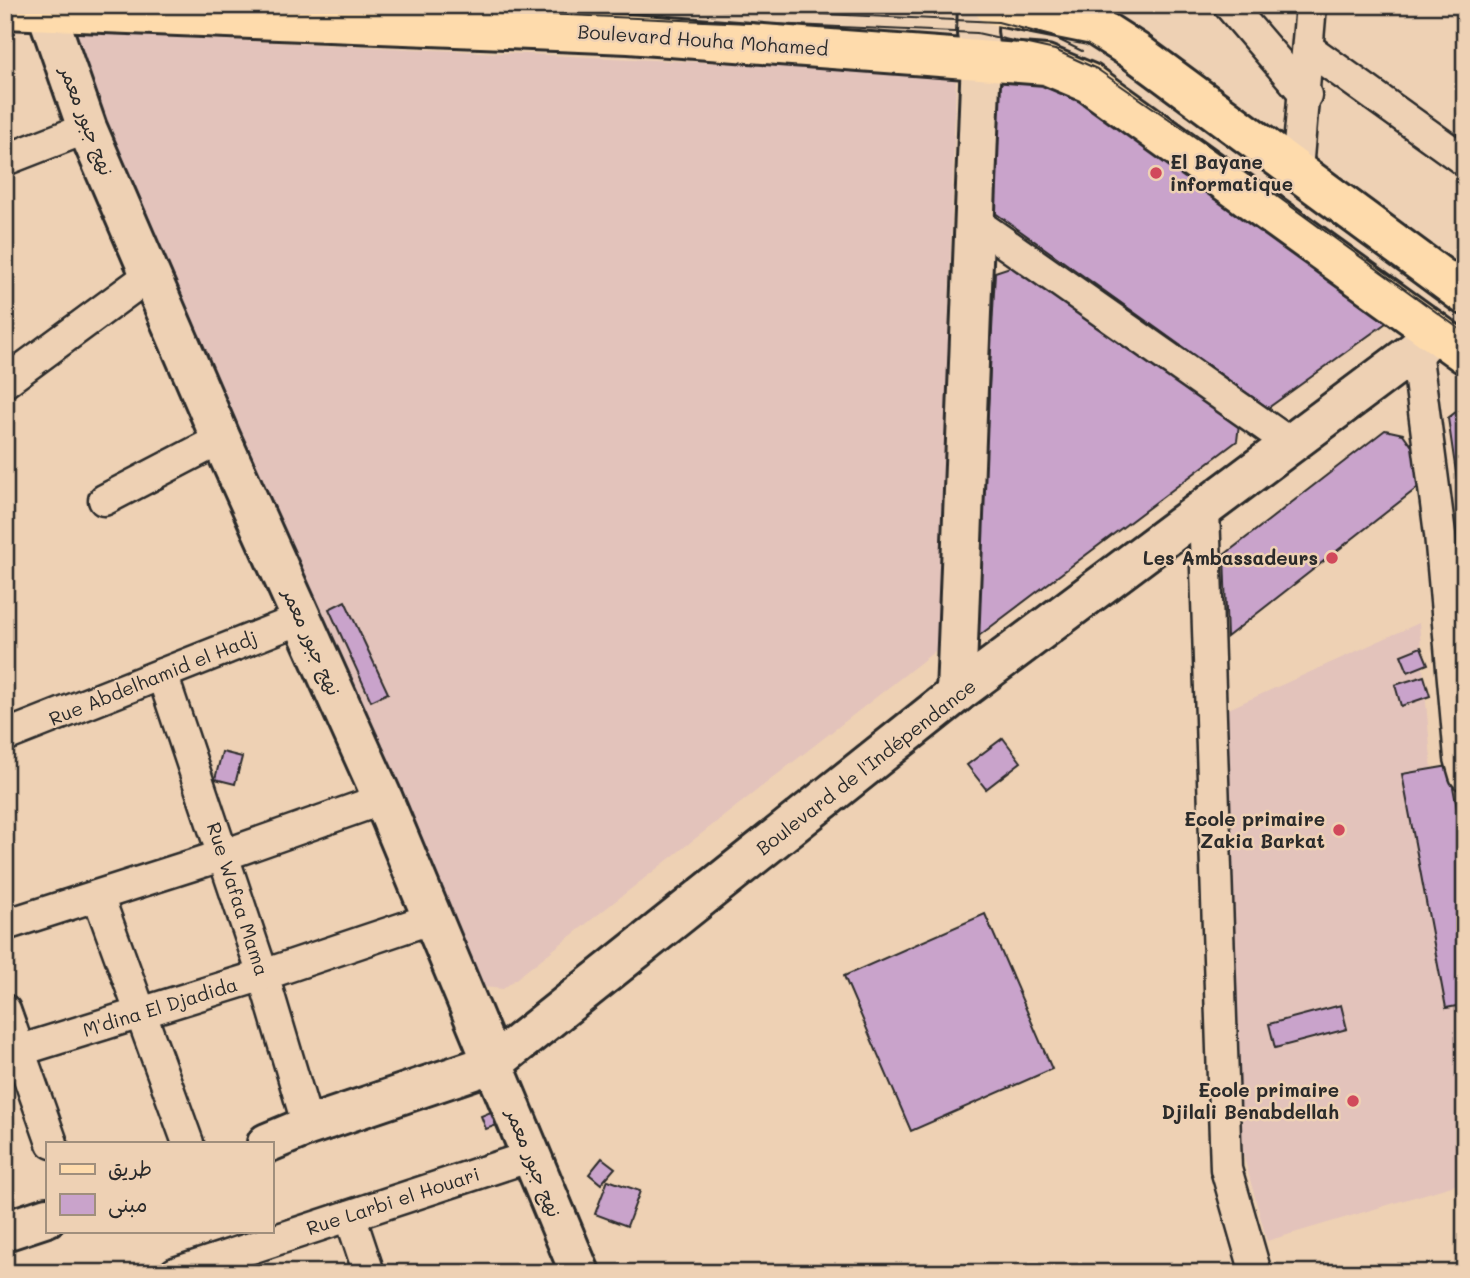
<svg xmlns="http://www.w3.org/2000/svg" width="1470" height="1278" viewBox="0 0 1470 1278" font-family="Mali,'Playpen Sans Arabic',sans-serif">
<rect width="100%" height="100%" fill="#eed1b4"/>
<filter id="ink" filterUnits="userSpaceOnUse"><feTurbulence type="fractalNoise" baseFrequency=".0143" numOctaves="2"/><feDisplacementMap in="SourceGraphic" scale="14" xChannelSelector="R" yChannelSelector="G"/><feConvolveMatrix kernelMatrix="1 2 1 2 8 2 1 2 1" color-interpolation-filters="sRGB"/></filter>
<g filter="url(#ink)">
<!-- built -->
<g fill="#e3c3bb">
<path d="M71 33 956 74 939 648 503 989 484 987 68 44Z"/>
<path d="M1419 623 1432 770 1465 890V1182L1267 1241 1243 1154 1224 711Z"/>
</g>
<!-- building -->
<g fill="#c9a3cb" stroke="#2b2b2b" stroke-width="2">
<path d="M995 75 1058 78 1393 318 1268 408 991 210Z"/>
<path d="M1013 266 1239 424 1237 441 976 638 995 272Z"/>
<path d="M1465 405V534L1448 418Z"/>
<path d="M1385 430 1403 434 1419 456 1421 485 1227 637 1224 555Z"/>
<path d="M345 601 388 693 371 701 329 609Z"/>
<path d="M1421 647 1428 664 1408 672 1401 655Z"/>
<path d="M1424 676 1430 696 1401 706 1395 685Z"/>
<path d="M1003 738 1021 762 986 789 967 765Z"/>
<path d="M222 752 242 757 235 784 215 779Z"/>
<path d="M1449 766 1465 850V1051L1457 1006 1446 1008 1402 774Z"/>
<path d="M985 914 1052 1069 911 1131 844 976Z"/>
<path d="M1341 1005 1347 1029 1275 1048 1269 1024Z"/>
<path d="M503 1107 508 1121 486 1129 481 1116Z"/>
<path d="M602 1158 615 1168 601 1184 589 1174Z"/>
<path d="M608 1180 640 1191 627 1226 595 1214Z"/>
</g>
<g fill="none" stroke-linecap="round" stroke-linejoin="round">
<!-- minor casing -->
<g stroke="#2b2b2b" stroke-width="35">
<g id="minor">
<path d="M1229 5 1306 95"/>
<path d="M1309 49 1465 161"/>
<path d="M5 160 87 128"/>
<path d="M1297 170 1311 5"/>
<path d="M975 222 1291 444"/>
<path d="M1416 350 1440 534 1460 758 1465 775"/>
<path d="M5 382 151 274"/>
<path d="M104 500 221 439"/>
<path d="M1204 509 1226 1169 1256 1273"/>
<path d="M162 674 263 975 308 1126"/>
<path d="M5 736 301 619"/>
<path d="M98 896 188 1143"/>
<path d="M5 925 224 855 383 799"/>
<path d="M5 1010 52 1143"/>
<path d="M5 1055 263 975 433 918"/>
<path d="M350 1216 369 1273"/>
<path d="M175 1273 531 1156"/>
</g>
</g>
<!-- tertiary casing -->
<g stroke="#2b2b2b" stroke-width="44">
<g id="tertiary">
<path d="M46 10 87 128 221 439 383 799 580 1273"/>
<path d="M956 694 981 58 977 33 978 5"/>
<path d="M267 1143 308 1126 494 1063 956 694 1416 350 1433 331"/>
<path d="M5 1231 47 1217"/>
</g>
</g>
<!-- primary casing -->
<g stroke="#2b2b2b" stroke-width="44">
<g id="primary">
<path d="M993 5 1094 25 1136 52 1465 295"/>
<path d="M5 9 629 34 1046 65 1089 83 1465 354"/>
</g>
</g>
<!-- minor -->
<use href="#minor" stroke="#eed1b4" stroke-width="30"/>
<!-- tertiary -->
<use href="#tertiary" stroke="#eed1b4" stroke-width="38"/>
<!-- primary -->
<use href="#primary" stroke="#fedbac" stroke-width="38"/>
<!-- tram -->
<g stroke="#2b2b2b" stroke-width="2">
<path d="M342 5 977 33 1055 50 1097 69 1211 148 1465 333"/>
<path d="M630 5 998 22 1051 36 1082 51"/>
</g>
</g>
</g>
<!-- markers -->
<g fill="#d1495b" stroke="#eed1b4" stroke-width="2.5">
<circle cx="1156" cy="173" r="7"/>
<circle cx="1332" cy="558" r="7"/>
<circle cx="1339" cy="830" r="7"/>
<circle cx="1353" cy="1101" r="7"/>
</g>
<g text-anchor="middle" stroke-width="5" stroke-linejoin="round" paint-order="stroke">
<!-- street labels -->
<g font-size="19" fill="#2b2b2b" stroke="#eed1b4">
<text transform="translate(703 40) rotate(4)" y="7">Boulevard Houha Mohamed</text>
<text transform="translate(87 121) rotate(69)" y="7">نهج جبور معمر</text>
<text transform="translate(312 642) rotate(66)" y="7">نهج جبور معمر</text>
<text transform="translate(153 678) rotate(-22)" y="7">Rue Abdelhamid el Hadj</text>
<text transform="translate(866 767) rotate(-38)" y="7">Boulevard de l'Indépendance</text>
<text transform="translate(238 899) rotate(72)" y="7">Rue Wafaa Mama</text>
<text transform="translate(160 1007) rotate(-17)" y="7">M'dina El Djadida</text>
<text transform="translate(534 1163) rotate(68)" y="7">نهج جبور معمر</text>
<text transform="translate(393 1201) rotate(-18)" y="7">Rue Larbi el Houari</text>
</g>
<!-- poi labels -->
<g font-size="19" font-weight="bold" fill="#2b2b2b" stroke="#eed1b4" text-anchor="end">
<text x="1170" y="169" text-anchor="start">El Bayane<tspan x="1170" dy="22">informatique</tspan></text>
<text x="1318" y="565">Les Ambassadeurs</text>
<text x="1325" y="826">Ecole primaire<tspan x="1325" dy="22">Zakia Barkat</tspan></text>
<text x="1339" y="1097">Ecole primaire<tspan x="1339" dy="22">Djilali Benabdellah</tspan></text>
</g>
</g>
<!-- margin -->
<rect width="1470" height="1278" fill="none" stroke="#eed1b4" stroke-width="28"/>
<rect x="14" y="14" width="1442" height="1250" fill="none" stroke="#2b2b2b" stroke-width="2.5" filter="url(#ink)"/>
<!-- legend -->
<rect x="46" y="1142" width="228" height="91" fill="#eed1b4" stroke="#a08f7d" stroke-width="2"/>
<rect x="60" y="1164" width="35" height="10" fill="#fedbac" stroke="#a08f7d" stroke-width="2"/>
<text x="108" y="1176" font-size="21" fill="#2b2b2b">طريق</text>
<rect x="60" y="1194" width="35" height="21" fill="#c9a3cb" stroke="#a08f7d" stroke-width="2"/>
<text x="108" y="1212" font-size="21" fill="#2b2b2b">مبنى</text>
</svg>
